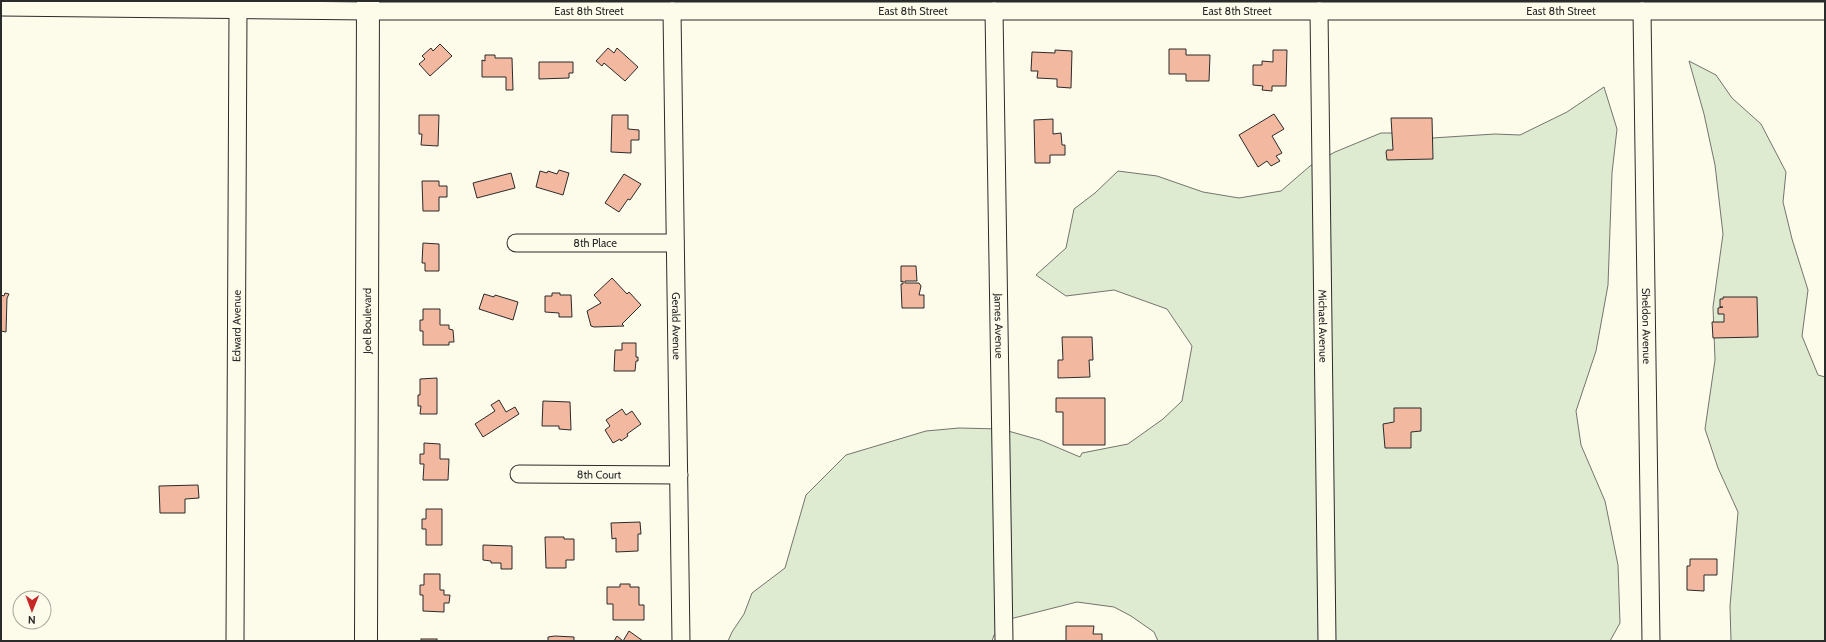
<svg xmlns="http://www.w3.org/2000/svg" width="1826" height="642" viewBox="0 0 1826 642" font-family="Cabin,sans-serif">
<rect width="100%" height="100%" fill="#fdfbea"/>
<!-- green -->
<g fill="#deebd1" stroke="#74746e">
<path d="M1689 61 1716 75 1732 98 1761 124 1786 172 1783 202 1792 239 1808 290 1802 336 1818 375 1825 377V641H1731L1730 606 1738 512 1718 468 1705 429 1715 360 1713 307 1723 234 1715 165 1704 114Z"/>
<path d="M1604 87 1617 129 1612 173 1608 285 1596 351 1576 411 1581 445 1605 501 1618 565 1620 623 1610 641H1158L1154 632 1131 616 1114 607 1077 602 1010 619 994 635 992 641H728L732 632 744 614 752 593 785 568 806 495 846 455 926 431 959 428 1001 429 1040 440 1080 457 1082 453 1128 444 1163 419 1182 401 1192 346 1167 309 1114 290 1066 296 1036 275 1066 248 1074 209 1095 193 1118 171 1157 176 1203 192 1239 198 1281 191 1310 166 1335 152 1381 133H1428L1432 138 1495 134 1520 135 1567 112Z"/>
</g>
<!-- building -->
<g fill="#f2b8a0" stroke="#2b2b2b">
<path d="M440 44 452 56 430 76 419 64 425 59 422 56 431 48 433 51Z"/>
<path d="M608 48 614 53 617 48 638 67 625 81 604 63 602 66 596 61Z"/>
<path d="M1169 49H1186V55H1210L1209 81H1186V74H1169Z"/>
<path d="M1055 50 1072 51 1071 88 1057 87V79L1037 78 1038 71H1031L1032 52 1055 53Z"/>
<path d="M1273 50H1287L1286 86H1272V91L1262 90 1263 86 1253 85V65H1262V61L1273 62Z"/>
<path d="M485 55H495V58H512L513 90H506V77H482V60L485 61Z"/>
<path d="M539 62H573V73H569V78L539 79Z"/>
<path d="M1274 114 1284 129 1272 136 1282 153 1276 156 1280 161 1271 166 1267 161 1258 167 1239 135Z"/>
<path d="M419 115H439L438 146 421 145 422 134H419Z"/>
<path d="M612 115H628V129L639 130V140H631V153L611 152Z"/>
<path d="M1391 118H1432L1433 159 1387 160 1386 152 1387 150H1393Z"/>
<path d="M1053 119V134L1061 133 1062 145H1065V155H1050V163H1035L1034 120Z"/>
<path d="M559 170 569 173 563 195 536 187 540 171 547 173 548 171 557 174Z"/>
<path d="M511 173 515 188 477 198 473 183Z"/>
<path d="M624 174 641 184 630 200 628 199 619 212 605 203Z"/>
<path d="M422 181H439V186H447V197H439V211H423Z"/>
<path d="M423 243 439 244V271H425V263H422Z"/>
<path d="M901 266H916L917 281H905V283H919L921 286 919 295H924V308H902L901 284H903V281L901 282Z"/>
<path d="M612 278 627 294 629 292 641 305 622 324 624 326 594 327 591 326 587 311 601 303 594 295Z"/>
<path d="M5 293 9 294 7 298 6 332 1 331V295L4 296Z"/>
<path d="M552 293H560V295H571L572 317H559V313L545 312V296H552Z"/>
<path d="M484 294 494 297 495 295 518 302 513 320 479 309Z"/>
<path d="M1723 297H1757L1758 337 1713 338 1712 322H1724V314H1718V308L1723 307H1720V299H1723Z"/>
<path d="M423 309H440V325H449V329L453 330 454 342H449V345H423V331H420V320H423Z"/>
<path d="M1062 337H1092L1093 360H1089L1090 377 1058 378V360H1063Z"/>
<path d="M622 343H636V357H638V361H636L635 371H614L615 350H622Z"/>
<path d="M437 378V414H420L421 406H418V395H420V379Z"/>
<path d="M1056 398H1105V445H1063V412H1056Z"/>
<path d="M499 400 506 412 515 407 519 414 483 437 475 424 495 411 491 405Z"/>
<path d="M543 401 570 402 571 430 559 429V426H542Z"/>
<path d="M1394 408H1421V431L1411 432V448H1385L1383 424 1394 422Z"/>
<path d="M622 409 626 415 632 411 641 424 627 434 628 436 621 441 620 439 613 443 605 430 610 426 606 420Z"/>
<path d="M424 443 440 444V459H449L448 480H423L424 464H420V454H424Z"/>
<path d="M198 485 199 498 185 499V513H160L159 486Z"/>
<path d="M426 509H442V545H426V529H422V519H426Z"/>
<path d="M640 522 641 534H638V551L616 552V538L612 539 611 523Z"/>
<path d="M545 537H564V539H574V560H566V568H546Z"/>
<path d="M483 545 512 546V569H501V563H491V561L483 560Z"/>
<path d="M1690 559H1717V575H1704V591L1687 590V566H1690Z"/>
<path d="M424 574H440V590H444V595H450L449 603H444V612L423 611V595H420V585H424Z"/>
<path d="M620 584H630V587H639V605H644V620H613V604H607V587H620Z"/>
<path d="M1066 626H1094L1093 634H1102V641H1066Z"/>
<path d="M629 631 643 641H614L617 636 623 641Z"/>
<path d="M555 636 574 637V641H548V637Z"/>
<rect x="421" y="639" width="16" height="2"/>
</g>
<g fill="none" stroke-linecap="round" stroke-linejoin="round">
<!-- minor casing -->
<g stroke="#2b2b2b" stroke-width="19">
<g id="minor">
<path id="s1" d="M1 7 368 11H1825"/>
<path id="s2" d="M672 11 681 641"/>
<path id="s3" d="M994 11 1004 641"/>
<path id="s4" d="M1319 11 1327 641"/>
<path id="s5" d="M1642 11 1651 641"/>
<path id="s6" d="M516 243H675"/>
<path id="s7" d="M519 474 679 475"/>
<path id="s8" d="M235 641 238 10"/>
</g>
</g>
<!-- major casing -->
<g stroke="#2b2b2b" stroke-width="24">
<g id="major">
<path id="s9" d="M366 641 368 1"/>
</g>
</g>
<!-- minor -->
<use href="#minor" stroke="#fdfbea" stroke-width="17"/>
<!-- major -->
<use href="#major" stroke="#fdfbea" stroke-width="22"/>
</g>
<g text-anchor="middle" stroke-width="3" stroke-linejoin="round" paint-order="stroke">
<!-- street labels -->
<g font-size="11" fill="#2b2b2b" stroke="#fdfbea">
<text dy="4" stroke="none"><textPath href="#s1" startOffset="588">East 8th Street</textPath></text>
<text dy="4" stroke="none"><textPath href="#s1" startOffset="912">East 8th Street</textPath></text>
<text dy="4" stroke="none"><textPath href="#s1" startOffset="1236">East 8th Street</textPath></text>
<text dy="4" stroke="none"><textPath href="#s1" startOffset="1560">East 8th Street</textPath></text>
<text dy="4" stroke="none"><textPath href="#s6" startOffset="79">8th Place</textPath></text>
<text dy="4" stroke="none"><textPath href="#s9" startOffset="320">Joel Boulevard</textPath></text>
<text dy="4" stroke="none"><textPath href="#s8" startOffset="315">Edward Avenue</textPath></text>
<text dy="4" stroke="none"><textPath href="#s2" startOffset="315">Gerald Avenue</textPath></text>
<text dy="4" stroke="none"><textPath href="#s3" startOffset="315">James Avenue</textPath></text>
<text dy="4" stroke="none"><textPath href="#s4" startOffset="315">Michael Avenue</textPath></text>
<text dy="4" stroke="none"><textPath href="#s5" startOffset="315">Sheldon Avenue</textPath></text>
<text dy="4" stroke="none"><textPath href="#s7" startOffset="80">8th Court</textPath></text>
</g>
</g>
<!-- border -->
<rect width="1826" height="642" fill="none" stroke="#2b2b2b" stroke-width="4"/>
<!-- north arrow -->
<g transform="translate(32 610) rotate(181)"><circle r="19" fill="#fdfbea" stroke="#a9a89e"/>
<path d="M0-3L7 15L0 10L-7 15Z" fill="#c62828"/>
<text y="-6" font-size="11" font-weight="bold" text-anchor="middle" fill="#2b2b2b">N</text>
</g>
</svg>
